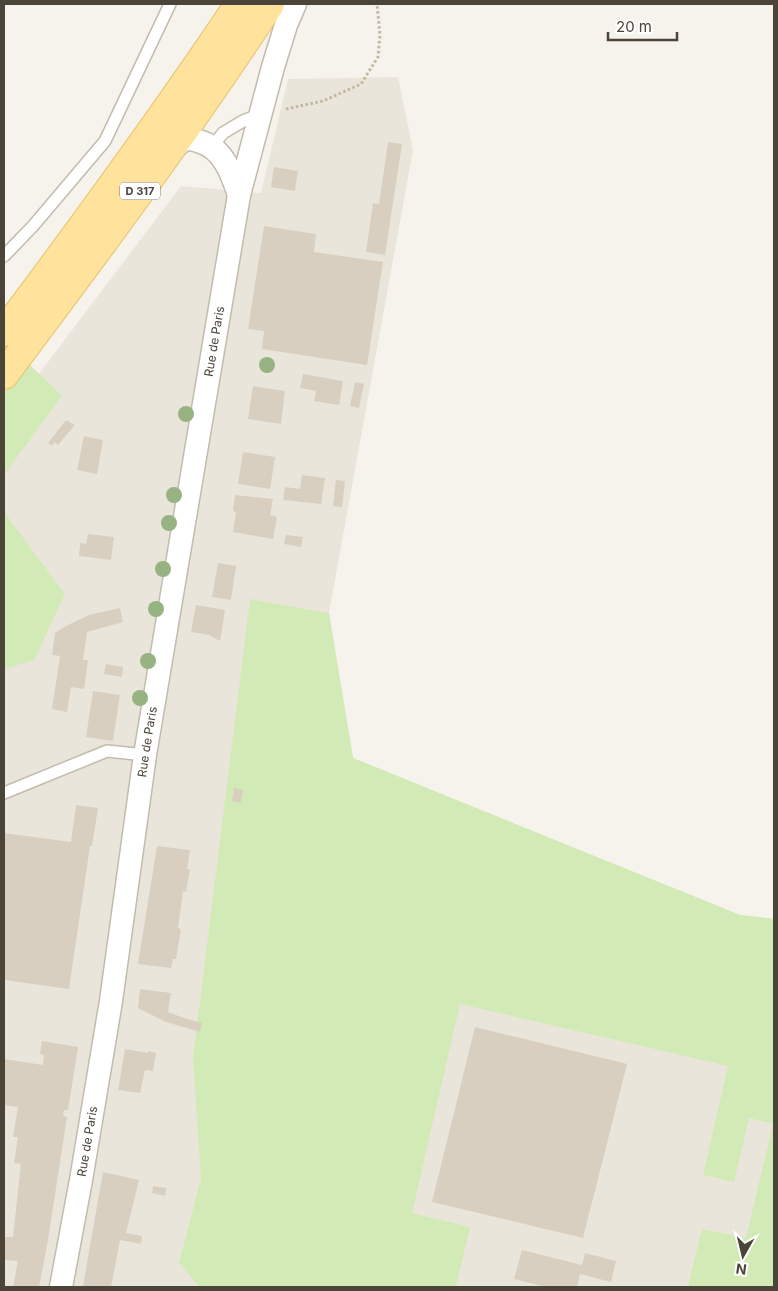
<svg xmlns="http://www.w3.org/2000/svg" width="778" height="1291" viewBox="0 0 778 1291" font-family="Inter,sans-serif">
<rect width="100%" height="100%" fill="#f6f3ec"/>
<!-- residential -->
<path fill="#eae5da" d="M398 77 413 150 329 613 353 758 740 915 774 919V1287H4V420L181 186 261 193 288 79Z"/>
<!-- green -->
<g fill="#d2eab5">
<path d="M4 340 62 396 4 475Z"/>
<path d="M4 512 65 594 34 660 4 669Z"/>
<path d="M250 599 329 613 353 758 740 915 774 919V1287H688L702 1229 746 1238 773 1124 749 1118 734 1182 703 1175 728 1066 460 1004 412 1213 470 1227 456 1287H200L179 1263 201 1179 193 1058Z"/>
</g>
<!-- building -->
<g fill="#d8cfc1">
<path d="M388 142 402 144 385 255 366 252 373 203 379 204Z"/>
<path d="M274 167 298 171 295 191 271 187Z"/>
<path d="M264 226 316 234 314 252 383 262 367 365 262 349 264 331 248 329Z"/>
<path d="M303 374 343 381 339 405 314 401 316 391 300 388Z"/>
<path d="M355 382 364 384 359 408 350 406Z"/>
<path d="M253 386 285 391 281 424 248 419Z"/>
<path d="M66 420 75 425 58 445 54 442 52 446 48 443Z"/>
<path d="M84 436 103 440 97 474 77 470Z"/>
<path d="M243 452 275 457 270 489 238 484Z"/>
<path d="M302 475 325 478 321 504 283 500 285 487 300 489Z"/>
<path d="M336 480 345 481 342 507 333 506Z"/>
<path d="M235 495 273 499 270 515 277 517 273 539 233 532 236 512 233 511Z"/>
<path d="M88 534 114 537 111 560 79 556 80 543 86 544Z"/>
<path d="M286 535 303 537 301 547 284 544Z"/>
<path d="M218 563 236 566 231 600 212 597Z"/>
<path d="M196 605 225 610 220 641 209 635 191 632Z"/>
<path d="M120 608 123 622 87 632 83 660H88L84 689 71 687 67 712 52 709 60 656 52 655 55 633 66 626 89 615Z"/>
<path d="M106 664 123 667 122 677 104 674Z"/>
<path d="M93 691 120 695 113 741 86 737Z"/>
<path d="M234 788 243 790 241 803 232 801Z"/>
<path d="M76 805 98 808 92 846H90L69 989 4 980V833L71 842Z"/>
<path d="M157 846 190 850 187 869H190L186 892 183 891 178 928 181 929 176 959H173L171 968 138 964Z"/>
<path d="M140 989 171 993 168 1012 187 1019 202 1023 200 1032 166 1022 138 1008Z"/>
<path d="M475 1027 627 1064 583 1238 432 1202Z"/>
<path d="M42 1041 78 1047 68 1110H64L63 1116 67 1117 48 1240 39 1287H13L18 1261 4 1260V1237H13L21 1164 14 1163 18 1137H13L18 1107 4 1105V1059L43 1065 44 1055 40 1054Z"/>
<path d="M125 1049 148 1053V1051L156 1053 153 1071 145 1070 140 1093 118 1090Z"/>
<path d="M103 1172 139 1180 126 1233 142 1236 141 1244 120 1240 111 1287H94L83 1286Z"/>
<path d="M153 1186 166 1188 165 1196 152 1193Z"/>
<path d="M522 1250 582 1265 585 1253 616 1261 611 1282 580 1274 577 1287H546L514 1279Z"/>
</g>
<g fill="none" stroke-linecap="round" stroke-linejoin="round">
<!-- lane casing -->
<g stroke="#c2bbae" stroke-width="14">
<g id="lane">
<path d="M211 148 223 133 243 121 261 114"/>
<path d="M4 256 33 226 105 141 170 4"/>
<path d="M4 793 107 751 145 755"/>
</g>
</g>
<!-- street casing -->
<g stroke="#c2bbae" stroke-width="25">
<g id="street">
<path d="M168 153C173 149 180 141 187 139 190 139 195 140 198 141 223 147 232 174 239 195"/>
<path id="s1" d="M61 1287 81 1180 111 1001 145 755 239 195 273 67 286 25 295 4"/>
</g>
</g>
<!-- primary casing -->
<g stroke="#e6c16a" stroke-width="30">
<g id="primary">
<path d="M4 332C85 224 164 116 239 4"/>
<path d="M4 375C95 254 187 131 270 4"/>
</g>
</g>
<!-- path -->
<path stroke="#c4b79f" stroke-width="3" stroke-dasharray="2.5 2.5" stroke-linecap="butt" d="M286 109 323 101 361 84 378 57 380 35 377 4"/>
<!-- lane -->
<use href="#lane" stroke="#fff" stroke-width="11"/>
<!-- street -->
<use href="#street" stroke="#fff" stroke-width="22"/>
<!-- primary -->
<use href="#primary" stroke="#ffe39c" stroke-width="28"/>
</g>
<!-- trees -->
<g fill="#97b381">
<circle cx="267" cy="365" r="8"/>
<circle cx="186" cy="414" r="8"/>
<circle cx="174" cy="495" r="8"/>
<circle cx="169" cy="523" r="8"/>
<circle cx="163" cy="569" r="8"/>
<circle cx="156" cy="609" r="8"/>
<circle cx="148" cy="661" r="8"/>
<circle cx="140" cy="698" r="8"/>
</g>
<g text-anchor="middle" stroke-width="4.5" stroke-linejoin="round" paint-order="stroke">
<!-- shield labels -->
<rect fill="#fff" stroke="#817c74" stroke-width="1" x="120" y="182.5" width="40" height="17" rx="4"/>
<g font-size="11" font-weight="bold" fill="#4b4439">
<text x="140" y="195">D 317</text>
</g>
<!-- street labels -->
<g font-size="12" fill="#4b4439" stroke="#fff">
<text dy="4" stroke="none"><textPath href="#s1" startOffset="958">Rue de Paris</textPath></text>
<text dy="4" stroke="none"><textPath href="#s1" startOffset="552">Rue de Paris</textPath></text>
<text dy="4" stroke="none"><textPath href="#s1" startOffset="148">Rue de Paris</textPath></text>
</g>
</g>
<!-- border -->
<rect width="778" height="1291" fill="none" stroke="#4b4439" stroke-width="10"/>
<!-- north arrow -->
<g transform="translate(743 1256) rotate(188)" stroke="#ffffff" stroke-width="4" paint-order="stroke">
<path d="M0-4L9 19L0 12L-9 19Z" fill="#4b4439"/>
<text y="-8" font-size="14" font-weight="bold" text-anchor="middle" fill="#4b4439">N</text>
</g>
<!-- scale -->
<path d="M608 32v8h69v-8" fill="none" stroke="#4b4439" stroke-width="2.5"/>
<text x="616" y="32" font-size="15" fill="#4b4439" stroke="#ffffff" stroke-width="4" paint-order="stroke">20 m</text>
</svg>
